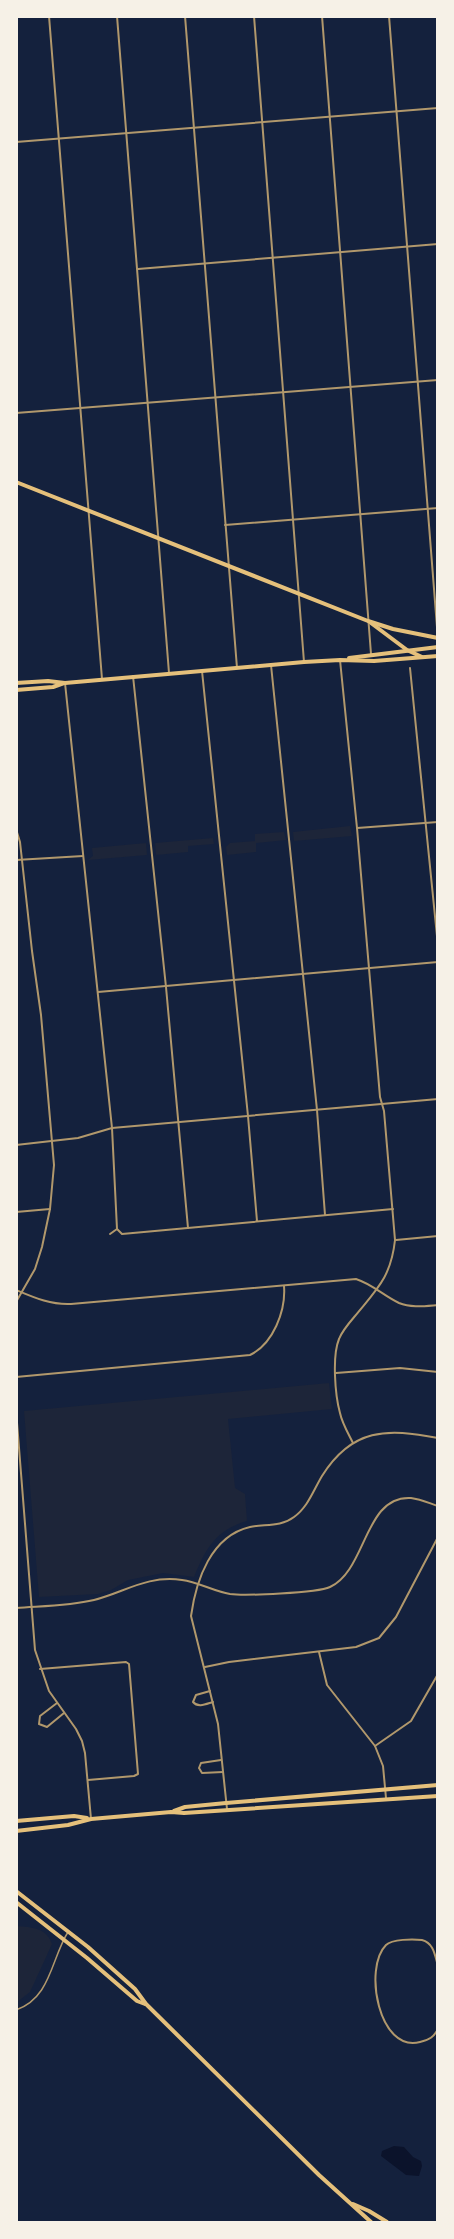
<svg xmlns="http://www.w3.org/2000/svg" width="454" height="2239" viewBox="0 0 454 2239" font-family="Arial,sans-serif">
<rect width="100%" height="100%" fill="#14213d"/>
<!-- green -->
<g fill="#1d2539">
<path d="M350 826 352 836 294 841 293 832Z"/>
<path d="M284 832 286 840 256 843V852L227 855 226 847 230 843 255 841V834Z"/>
<path d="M213 838 214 844 188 846V852L156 855 155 843Z"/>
<path d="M146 843 147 855 88 860 93 856 92 848Z"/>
<path d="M329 1383 332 1409 228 1419 235 1488 245 1494 247 1521C216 1530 206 1548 194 1577L163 1573 128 1580 111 1590 98 1594 39 1597 24 1411Z"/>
<path d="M17 1926C31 1927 47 1928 52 1944L30 1992 17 2002Z"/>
</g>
<!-- water -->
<path fill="#0b132b" d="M394 2146 404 2147 413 2157 421 2161 422 2166 419 2176 406 2175 381 2156 382 2151Z"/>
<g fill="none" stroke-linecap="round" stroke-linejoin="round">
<!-- service -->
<path stroke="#b1986c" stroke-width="1.5" d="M16 2010C51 1998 51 1959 68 1932"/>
<!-- minor -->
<g stroke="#b1986c" stroke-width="2">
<path d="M49 16 102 679"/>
<path d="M117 16 169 673"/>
<path d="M185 16 237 668"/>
<path d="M254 16 304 662"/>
<path d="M322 16 371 654"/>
<path d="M389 16 437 627"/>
<path d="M16 142 438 108"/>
<path d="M138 269 438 244"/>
<path d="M16 413 438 380"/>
<path d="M225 525 438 508"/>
<path d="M340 660 357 828 380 1097 384 1111 395 1240C391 1277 377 1289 355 1316 349 1323 342 1331 339 1339 332 1356 335 1395 340 1413 342 1423 348 1433 353 1443"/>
<path d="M271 665 317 1110 325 1215"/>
<path d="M410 668 438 946"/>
<path d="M202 671 248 1116 257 1221"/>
<path d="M133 676 166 987 188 1228"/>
<path d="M65 683 112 1128 117 1229"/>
<path d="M357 828 438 822"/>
<path d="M16 829 20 842 32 951 41 1015 54 1165 50 1209 42 1247 35 1269 16 1302"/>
<path d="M16 860 83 856"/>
<path d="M98 992 438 962"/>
<path d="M16 1145 78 1138 112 1128 438 1099"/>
<path d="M16 1212 50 1209"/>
<path d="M117 1229 122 1234 393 1209"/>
<path d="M110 1234 117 1229"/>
<path d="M396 1240 438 1236"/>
<path d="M16 1290C35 1298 51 1305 71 1304L356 1279C372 1284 384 1296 399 1303 411 1308 425 1306 438 1305"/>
<path d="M336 1373 400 1368 438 1372"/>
<path d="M16 1377 250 1355C273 1344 286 1311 284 1286"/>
<path d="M16 1410 35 1650 49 1691 76 1729 82 1741 85 1753 91 1819"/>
<path d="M16 1608C42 1606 69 1606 94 1600 125 1592 147 1575 182 1580 198 1582 213 1591 230 1594 244 1596 317 1593 330 1587 367 1570 364 1495 411 1498 420 1499 429 1503 438 1506"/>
<path d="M319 1652 327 1685 375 1746 383 1766 386 1798"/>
<path d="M205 1667 229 1662 356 1647 379 1638 396 1617 438 1537"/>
<path d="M40 1669 126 1662 129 1664 138 1774 134 1776 88 1780"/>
<path d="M210 1691 196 1695 193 1702C198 1708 206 1704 213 1702"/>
<path d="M57 1703 40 1716 39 1724 47 1727 64 1713"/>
<path d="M375 1746 411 1721 438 1674"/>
<path d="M221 1760 201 1763 199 1768 202 1773 223 1772"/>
<path d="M227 1809 218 1724 191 1616C196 1580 211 1536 250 1527 265 1524 281 1527 294 1517 308 1507 313 1491 322 1476 352 1428 387 1428 438 1438"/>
<path d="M438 1966C435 1956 434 1943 422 1940 413 1939 392 1939 386 1945 363 1968 379 2053 420 2042 429 2040 434 2037 438 2029"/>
</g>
<!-- secondary -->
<g stroke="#e5c07b" stroke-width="4">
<path d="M16 482 368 621 393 629 438 638"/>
<path d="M371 623 407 650 422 657"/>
<path d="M349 658 438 647"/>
<path d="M16 683 48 681 65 683 304 662 340 660 374 661 438 656"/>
<path d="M16 690 53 687 64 683"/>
</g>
<!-- primary -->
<g stroke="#e5c07b" stroke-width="4">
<path d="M174 1811 185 1807 226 1803 438 1785"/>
<path d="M16 1821 74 1816 87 1818"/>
<path d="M16 1831 68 1825 91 1819 171 1812 184 1813 438 1796"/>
<path d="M16 1891 88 1947 135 1989 146 2004 319 2175 371 2222"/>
<path d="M16 1902 87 1958 137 2001 145 2004"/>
<path d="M353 2204 369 2211 387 2222"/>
</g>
</g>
<!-- border -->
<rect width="454" height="2239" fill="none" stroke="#f6f1e7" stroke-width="36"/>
</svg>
